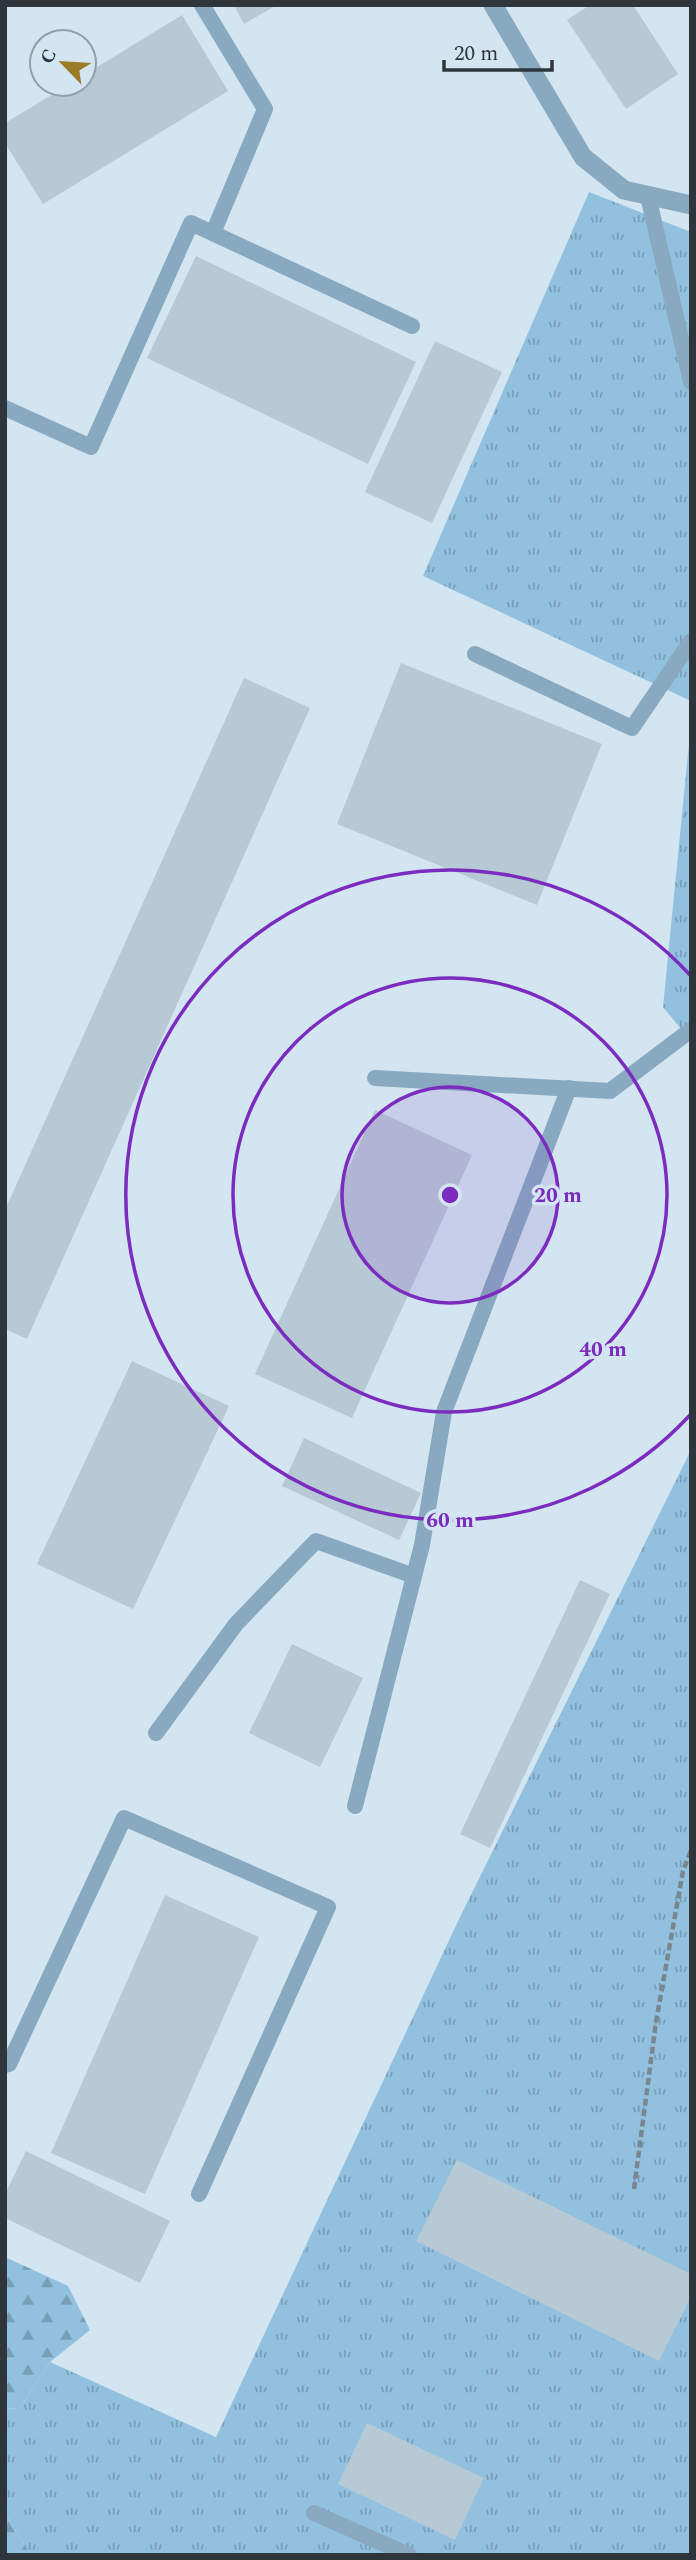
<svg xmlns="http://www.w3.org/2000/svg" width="696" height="2560" viewBox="0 0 696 2560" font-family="Spectral,serif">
<defs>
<pattern id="grass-tufts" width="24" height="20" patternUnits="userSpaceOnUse" patternTransform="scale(1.75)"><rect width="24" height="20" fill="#92c1e0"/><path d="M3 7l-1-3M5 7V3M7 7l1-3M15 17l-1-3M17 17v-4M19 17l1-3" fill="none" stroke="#789eb7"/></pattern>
<pattern id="forest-firs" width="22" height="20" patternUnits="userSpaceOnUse" patternTransform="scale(1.75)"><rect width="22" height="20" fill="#92c1e0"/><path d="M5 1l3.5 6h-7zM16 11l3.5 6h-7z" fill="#789eb7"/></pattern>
</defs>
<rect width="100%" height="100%" fill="#d2e5f1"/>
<!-- grass -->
<g fill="url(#grass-tufts)">
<path d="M589 192 691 232V701L423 576Z"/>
<path d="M691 723V1041L663 1007Z"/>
<path d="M691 1450V2555H31L5 2513V2408L19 2409 50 2362 216 2437 460 1917Z"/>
</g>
<!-- forest -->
<g fill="url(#forest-firs)">
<path d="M5 2257 68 2286 90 2330 50 2362 19 2409 5 2408Z"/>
<path d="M5 2513 31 2555H5Z"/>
</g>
<!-- building -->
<g fill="#b7c9d5">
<path d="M234 5H277L244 24Z"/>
<path d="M590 5H633L678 74 626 109 567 20Z"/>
<path d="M182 15 228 91 43 204 5 143V123L70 84H84V75Z"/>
<path d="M196 256 416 362 368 464 147 358Z"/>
<path d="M435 341 502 372 432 523 365 492Z"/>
<path d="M401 663 602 744 537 905 337 824Z"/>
<path d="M244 678 310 708 27 1339 5 1329V1210Z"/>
<path d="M375 1110 472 1155 352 1418 255 1374Z"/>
<path d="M132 1361 229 1406 133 1609 37 1564Z"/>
<path d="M304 1438 421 1493 399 1540 282 1486Z"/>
<path d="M580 1580 610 1594 490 1848 460 1834Z"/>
<path d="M292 1644 363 1678 320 1767 249 1733Z"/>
<path d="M165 1895 259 1937 145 2194 51 2153Z"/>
<path d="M26 2151 170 2221 140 2283 5 2218V2194Z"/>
<path d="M457 2160 691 2274V2297L659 2361 416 2241Z"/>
<path d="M367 2423 484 2478 455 2540 338 2484Z"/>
</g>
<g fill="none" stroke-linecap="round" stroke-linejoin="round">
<!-- path -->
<path stroke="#79868e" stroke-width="4.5" stroke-dasharray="7 3.5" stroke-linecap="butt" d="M634 2189 656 2022 683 1871 691 1850"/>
<!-- service -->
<g stroke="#88a9bf" stroke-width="16">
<path d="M202 5 265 109 213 233"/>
<path d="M648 196 691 382"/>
<path d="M5 408 91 447 191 223 412 326"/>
<path d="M475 654 632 728 691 641"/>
<path d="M375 1078 610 1091 691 1030"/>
<path d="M156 1733 236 1624 316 1541 414 1576"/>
<path d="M355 1806 422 1545 444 1412 569 1088"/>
<path d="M5 2065 9 2064 124 1818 328 1907 199 2194"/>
<path d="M314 2513 409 2555"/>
</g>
<!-- minor -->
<path stroke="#88a9bf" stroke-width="19" d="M493 5 583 157 624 190 691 205"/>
</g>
<!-- distance rings -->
<circle cx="450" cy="1195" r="108" fill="#7b2cbf" fill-opacity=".12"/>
<g fill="none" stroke="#7b2cbf" stroke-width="3.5">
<circle cx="450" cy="1195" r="108"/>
<circle cx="450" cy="1195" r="217"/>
<path d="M690 1415A325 325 0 1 1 690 975"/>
</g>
<circle cx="450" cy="1195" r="10" fill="#7b2cbf" stroke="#d2e5f1" stroke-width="3.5"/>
<g font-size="21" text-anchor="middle" font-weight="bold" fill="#7b2cbf" stroke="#d2e5f1" stroke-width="7" stroke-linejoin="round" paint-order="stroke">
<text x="558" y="1202">20 m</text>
<text x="603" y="1356">40 m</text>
<text x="450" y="1527">60 m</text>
</g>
<!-- border -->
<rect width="696" height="2560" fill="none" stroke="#2f363b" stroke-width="14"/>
<!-- north arrow -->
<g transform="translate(63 63) rotate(295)"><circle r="33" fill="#d2e5f1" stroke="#919fa8" stroke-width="2"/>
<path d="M0-5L12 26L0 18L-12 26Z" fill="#9b7b25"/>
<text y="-10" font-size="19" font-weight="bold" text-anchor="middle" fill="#2f363b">С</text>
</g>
<!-- scale -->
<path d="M444 60v10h108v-10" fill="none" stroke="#2f363b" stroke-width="3.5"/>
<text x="454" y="60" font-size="21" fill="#2f363b" stroke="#d2e5f1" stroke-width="5" paint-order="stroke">20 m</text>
</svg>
